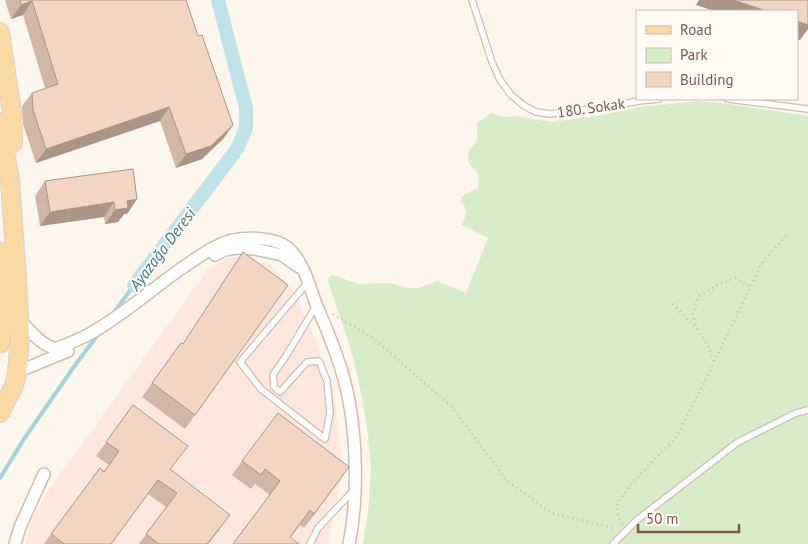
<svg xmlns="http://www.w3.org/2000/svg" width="808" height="544" viewBox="0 0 808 544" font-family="'PT Sans',sans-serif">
<rect width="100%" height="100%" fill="#fdf6ec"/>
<!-- commercial -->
<path fill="#fde8e0" d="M237 257 271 264 295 294 315 339 334 391 343 466 329 544H25L33 518 45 495 208 269 228 258Z"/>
<!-- green -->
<path fill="#d8ecc9" d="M698 101 722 103 808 116V544H363L369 504 371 467 368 436 362 398 354 361 343 325 331 291 328 280 331 275 338 276 346 280 360 284 388 283 410 288H418L438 281 466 293 488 238 462 225C466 215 469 209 460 201L462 196 478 188C478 184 479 179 478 175 475 168 468 166 468 158 467 149 474 147 477 140 478 135 477 128 477 123L491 113 504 117 515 116 552 122 603 115 640 107Z"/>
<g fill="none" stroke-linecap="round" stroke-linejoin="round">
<!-- stream -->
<g stroke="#a5d3da" stroke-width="4">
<path d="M113 314 134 285"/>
<path d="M0 478 24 439 73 368 99 333"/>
</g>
<!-- canal -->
<path stroke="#bfe3e8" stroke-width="14" d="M134 285 237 149 246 128V108L218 0"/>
<!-- lane casing -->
<g stroke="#d1beb0" stroke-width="8">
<g id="lane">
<path d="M472 0 492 62 500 80 511 95 523 105 536 112 550 114 600 108 639 101 659 99"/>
<path d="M728 99 808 109"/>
<path d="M308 282 240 362 261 389 325 439 330 413 327 381 319 361 307 362 280 392 274 387 273 375 286 356 316 306"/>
<path d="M310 544 318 528 353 491"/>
<path d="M613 544 637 520 738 442 796 413 808 410"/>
</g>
</g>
<!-- street casing -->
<g stroke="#d1beb0" stroke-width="14">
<g id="street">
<path d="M215 255 225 250 236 248 255 249 282 255 299 267"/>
<path d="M19 319C30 331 39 343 55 349 68 344 81 339 93 332 124 314 152 289 182 268 196 259 215 244 232 240 247 237 274 237 287 247 303 260 309 285 316 304 329 335 343 367 349 401 357 444 358 501 349 544"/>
<path d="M17 372 68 351"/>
<path d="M15 544 20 527 44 474"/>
</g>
</g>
<!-- primary casing -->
<g stroke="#dad1cd" stroke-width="20">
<g id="primary">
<path d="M0 32 12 112 13 143"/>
<path d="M0 122 10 181 17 278 20 338 17 372 14 386 0 413"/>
<path d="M0 252 3 318 0 344"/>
</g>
</g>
<!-- path -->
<g stroke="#d9b8a5" stroke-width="2.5" stroke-dasharray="1 4" stroke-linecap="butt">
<path d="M673 304 697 329 708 345 714 362"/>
<path d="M333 314 373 338 452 407 507 481 552 513 616 529"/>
<path d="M697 329 693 314 698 297 717 285 736 278 751 287"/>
<path d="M622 524 618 516 617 503 633 482 651 463 675 439 701 389 763 261 788 234"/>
</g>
<!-- lane -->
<use href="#lane" stroke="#fff" stroke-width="5.5"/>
<!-- street -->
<use href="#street" stroke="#fff" stroke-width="11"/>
<!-- primary -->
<use href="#primary" stroke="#fbd9a5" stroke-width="18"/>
</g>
<!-- wall -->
<g fill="#d1b7a8">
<path d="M5 0H186L198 36 233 125 223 139 202 159 176 168 160 121 36 163 23 124 22 106 32 93 45 88 23 15 11 19Z"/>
<path d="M45 181 137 199 127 214H124L118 222 105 224 104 217 40 226 35 196Z"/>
<path d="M243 252 224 374 214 389 185 429 142 397 152 383 183 344Z"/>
<path d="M133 405 171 470 220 529 208 544H139L166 507 148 494 111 544H44L51 534 109 465 96 456Z"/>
<path d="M242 461 339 481 304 528 300 525 290 538 233 544 270 495 255 484 251 489 232 475Z"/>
</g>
<!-- shaded-wall -->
<g fill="#aa9588">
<path d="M699 0H733L767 11H714L696 5Z"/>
<path d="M32 1 23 15 11 19 21 5Z"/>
<path d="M797 21 808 25V29L800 40 797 39Z"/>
<path d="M169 107 160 121 36 163 46 149Z"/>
<path d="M233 125 223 139 202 159 176 168 186 154Z"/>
<path d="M137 199 127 214H124L118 222 105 224 115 210 127 201Z"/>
<path d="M114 202 104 217 40 226 50 212Z"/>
<path d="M349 467 339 481 304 528 314 514Z"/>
<path d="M230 515 208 544H207Z"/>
</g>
<!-- building -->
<g fill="#f3d5c3" stroke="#aa9588">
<path d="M20 0H186L198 36 202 35 233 125 211 146 186 154 169 107 46 149 33 110 32 93 58 84 32 1 21 5Z"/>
<path d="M733 0H808V25L797 21V11H767Z"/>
<path d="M133 169 137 199 127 201 128 208 115 210 114 202 50 212 45 181Z"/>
<path d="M243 252 288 285 195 415 152 383 181 343 183 344Z"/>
<path d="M133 405 188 446 170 469 230 515 207 544H159L146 534 177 493 158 480 111 544H64L51 534 100 468 104 472 119 451 106 442Z"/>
<path d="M278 413 349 467 314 514 310 510 290 537 299 544H233L280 481 265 469 261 475 242 461Z"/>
</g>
<g text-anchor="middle" stroke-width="4" stroke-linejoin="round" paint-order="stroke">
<!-- street labels -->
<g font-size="15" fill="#7a5c4d" stroke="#fffaf3">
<text transform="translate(591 108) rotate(-8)" y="5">180. Sokak</text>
</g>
<!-- water labels -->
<g font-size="16" font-style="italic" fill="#437c86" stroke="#fffaf3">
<text transform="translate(162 249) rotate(-53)" y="6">Ayazağa Deresi</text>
</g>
</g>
<!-- legend -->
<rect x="636" y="10" width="162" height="90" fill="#fffaf3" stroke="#cabbb1"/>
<rect x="646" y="26" width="25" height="8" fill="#fbd9a5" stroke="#cabbb1"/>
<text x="680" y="35" font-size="15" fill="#7a5c4d">Road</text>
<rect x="646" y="48" width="25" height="15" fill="#d8ecc9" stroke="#cabbb1"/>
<text x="680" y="60" font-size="15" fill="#7a5c4d">Park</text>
<rect x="646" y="72" width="25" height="15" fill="#f3d5c3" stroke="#cabbb1"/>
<text x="680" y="85" font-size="15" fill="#7a5c4d">Building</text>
<!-- scale -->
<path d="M638 524v8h101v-8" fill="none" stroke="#7a5c4d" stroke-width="2.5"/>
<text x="646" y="524" font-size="15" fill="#7a5c4d" stroke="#fffaf3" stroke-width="4" paint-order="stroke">50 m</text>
</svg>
